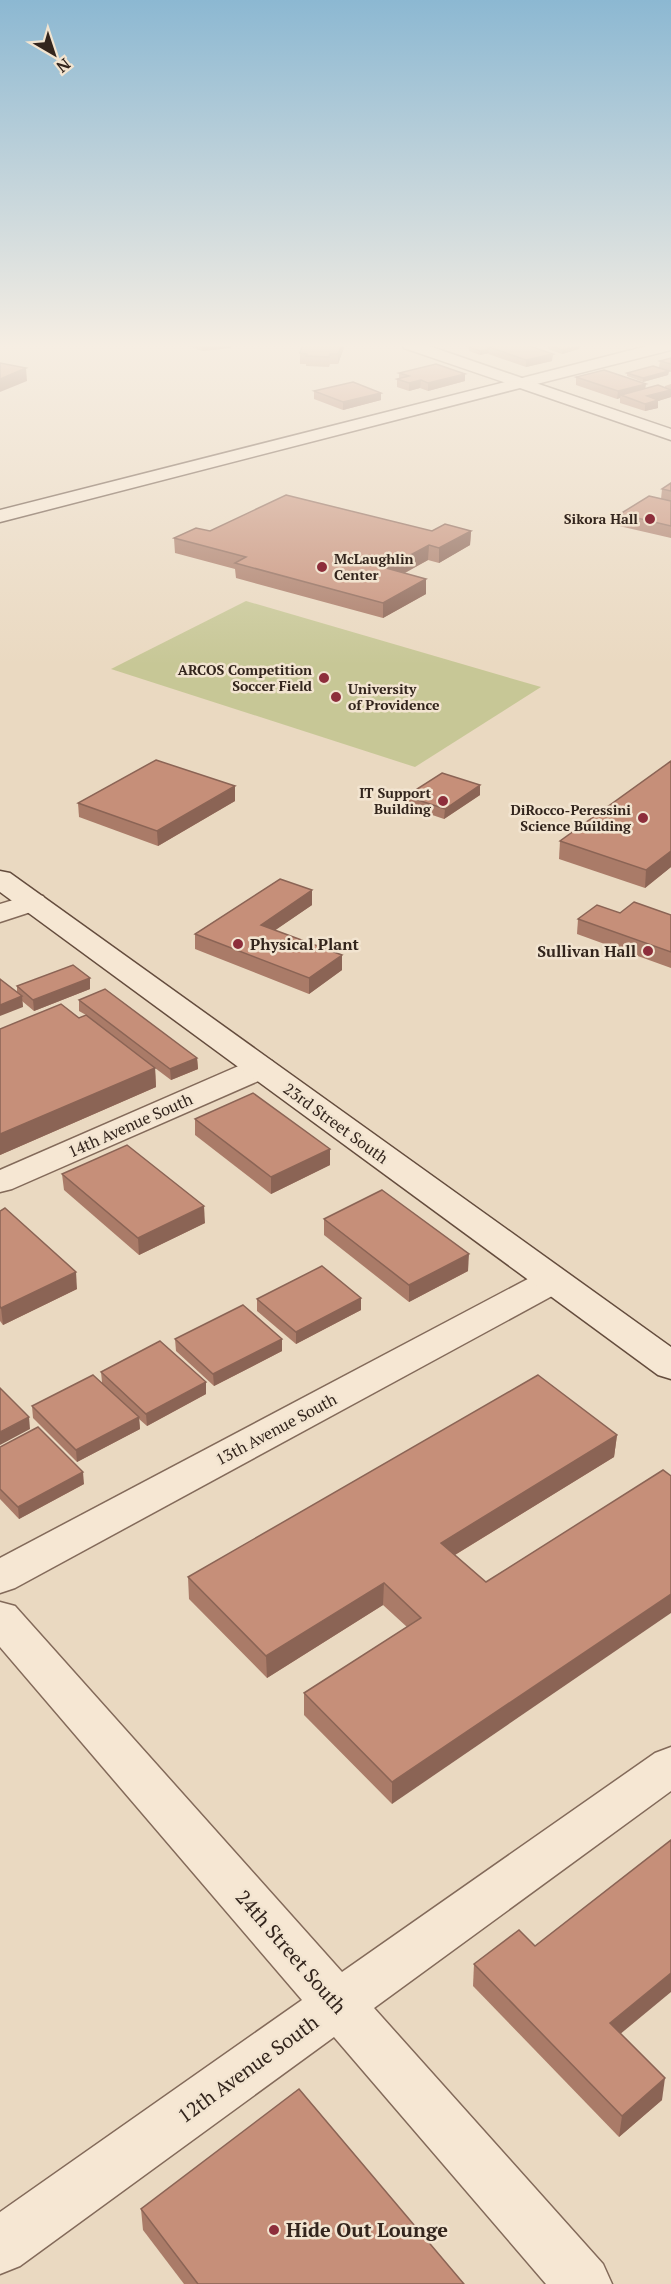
<svg xmlns="http://www.w3.org/2000/svg" width="671" height="2284" viewBox="0 0 671 2284" font-family="'PT Serif',serif">
<rect width="100%" height="100%" fill="#ead9c1"/>
<!-- green -->
<path fill="#c7c796" d="M246 601 541 687 415 767 111 669Z"/>
<g fill="none" stroke-linecap="round" stroke-linejoin="round">
<!-- street casing -->
<g stroke="#836a5a" stroke-width="3">
<g id="street">
<path d="M402 345H426L522 378 651 345H671V350L521 388 404 348Z"/>
<path d="M33 894 43 896 47 902 43 908 0 922V904Z"/>
<path d="M261 1059 272 1061 277 1068 272 1075 12 1189 0 1192V1170L250 1061Z"/>
<path d="M552 1270 565 1273 570 1281 565 1289 15 1588 0 1593V1558L539 1273Z"/>
<path d="M0 1602 15 1606 342 1972 655 1753 671 1747V1791L374 2008 603 2264 612 2284H546L334 2037 20 2266 0 2274V2212L302 2000 0 1647Z"/>
</g>
</g>
<!-- secondary casing -->
<g stroke="#644c3d" stroke-width="3">
<g id="secondary">
<path d="M521 378 671 429V440L520 388 0 522V510Z"/>
<path d="M0 871 10 873 671 1347V1379L658 1375 0 892Z"/>
</g>
</g>
<!-- street -->
<use href="#street" fill="#f6e7d3" fill-rule="evenodd"/>
<!-- secondary -->
<use href="#secondary" fill="#f6e7d3" fill-rule="evenodd"/>
</g>
<!-- wall -->
<g fill="#aa7b68">
<path d="M185 345H231V348L202 351Z"/>
<path d="M303 345H345L338 364H330L329 367 306 366V364H300V353Z"/>
<path d="M479 345 552 361 526 367 488 354 489 353 480 355 469 351V347Z"/>
<path d="M548 345 580 346 579 349 562 354 548 349Z"/>
<path d="M671 358V372L669 371 668 375 643 382 627 376V373L659 368 660 361Z"/>
<path d="M399 373 465 381 428 391 420 388 409 391 397 387V379H399Z"/>
<path d="M576 377 645 389 665 388V386L671 384V397L658 401V408L645 411 620 403V398L617 399 576 385Z"/>
<path d="M314 391 381 393V400L343 410 314 399Z"/>
<path d="M671 483V538L619 526 620 514 661 499 662 489Z"/>
<path d="M210 531H471L470 545 439 563 428 560 405 573 426 594 383 618 236 578 235 569 175 553 174 538Z"/>
<path d="M671 761V867L645 888 559 859 560 841Z"/>
<path d="M480 795 444 819 406 806V796Z"/>
<path d="M235 801 158 846 79 817 78 803Z"/>
<path d="M312 890V905L275 930 342 970 309 994 195 949V934Z"/>
<path d="M620 913 671 915V968L577 934 578 919Z"/>
<path d="M90 978V989L34 1011 22 1001 23 1007 17 993V986Z"/>
<path d="M79 1000 197 1058 198 1069 171 1080 155 1068 156 1087 0 1155V1029L79 1018 86 1015 79 1011Z"/>
<path d="M195 1119 330 1165 271 1194 195 1135Z"/>
<path d="M62 1174 205 1223 139 1255 64 1190Z"/>
<path d="M0 1211 77 1289 3 1325 0 1321Z"/>
<path d="M324 1219 468 1271 409 1302 324 1235Z"/>
<path d="M361 1298V1310L296 1344 257 1311V1299Z"/>
<path d="M175 1339H282V1351L214 1386 176 1351Z"/>
<path d="M101 1372 206 1382V1394L147 1426 139 1419 140 1429 77 1462 33 1418 32 1406 102 1382Z"/>
<path d="M617 1435 614 1457 455 1555 392 1804 304 1715V1693L407 1627 383 1605 267 1678 189 1599 188 1577Z"/>
<path d="M0 1447 84 1484 19 1519 0 1499Z"/>
<path d="M474 1964 621 2034 662 2100 619 2137 473 1986Z"/>
<path d="M141 2209 464 2284H184L143 2230Z"/>
</g>
<!-- shaded-wall -->
<g fill="#8b6455">
<path d="M201 345H231V348L202 351Z"/>
<path d="M342 345H345L338 364V354Z"/>
<path d="M580 346 579 349 562 354V350Z"/>
<path d="M489 349V353L480 355V351Z"/>
<path d="M553 354 552 361 526 367V360Z"/>
<path d="M26 368 27 381 0 392V379Z"/>
<path d="M669 371 668 375 643 382V378Z"/>
<path d="M465 374V381L428 391V383Z"/>
<path d="M421 380 420 388 409 391V383Z"/>
<path d="M646 384 645 391 621 395 620 398 617 399 618 391Z"/>
<path d="M671 390V397L658 401V408L645 411V404L647 396Z"/>
<path d="M381 393V400L343 410V402Z"/>
<path d="M471 531 470 545 439 563V548Z"/>
<path d="M429 545 428 560 386 583V568Z"/>
<path d="M426 579V594L383 618V603Z"/>
<path d="M480 785V795L444 819 445 809Z"/>
<path d="M235 786V801L158 846 157 831Z"/>
<path d="M671 851V867L645 888 646 870Z"/>
<path d="M312 890V905L261 940V925Z"/>
<path d="M342 955V970L309 994V978Z"/>
<path d="M90 978V989L34 1011 33 1000Z"/>
<path d="M22 996 23 1007 0 1016V1005Z"/>
<path d="M197 1058 198 1069 171 1080 170 1069Z"/>
<path d="M155 1068 156 1087 0 1155V1134Z"/>
<path d="M330 1149V1165L271 1194V1177Z"/>
<path d="M204 1206 205 1223 139 1255 138 1238Z"/>
<path d="M469 1254 468 1271 409 1302V1285Z"/>
<path d="M76 1272 77 1289 3 1325 1 1308Z"/>
<path d="M361 1298V1310L296 1344V1332Z"/>
<path d="M282 1339V1351L214 1386 213 1374Z"/>
<path d="M206 1382V1394L147 1426 146 1414Z"/>
<path d="M29 1417 30 1429 0 1445V1432Z"/>
<path d="M139 1417 140 1429 77 1462 76 1450Z"/>
<path d="M617 1435 614 1457 440 1564 441 1543Z"/>
<path d="M83 1472 84 1484 19 1519 18 1507Z"/>
<path d="M384 1583 383 1605 267 1678 266 1656Z"/>
<path d="M671 1594V1613L392 1804V1782Z"/>
<path d="M671 1973V1992L607 2045 610 2023Z"/>
<path d="M665 2078 662 2100 619 2137 622 2116Z"/>
</g>
<!-- building -->
<g fill="#c68f79" stroke="#8b6455" stroke-width="1.5">
<path d="M303 345H342L338 354H330L329 357 306 356 307 354 300 353Z"/>
<path d="M479 345H498L489 347V349L480 351 469 347Z"/>
<path d="M498 345H527L553 354 526 360 489 347Z"/>
<path d="M548 345H578L580 346 562 350Z"/>
<path d="M671 358V364L660 361Z"/>
<path d="M0 363 26 368 0 379Z"/>
<path d="M436 364 465 374 428 383 421 380 409 383 397 379 409 376 399 373Z"/>
<path d="M653 366 669 371 643 378 627 373Z"/>
<path d="M604 370 646 384 618 391 576 377Z"/>
<path d="M353 382 381 393 343 402 314 391Z"/>
<path d="M658 385 671 390 647 396 658 400 645 404 621 395Z"/>
<path d="M671 483V491L662 489Z"/>
<path d="M286 495 432 531 445 524 471 531 439 548 429 545 386 568 426 579 383 603 235 563 246 557 174 538 196 528 210 531Z"/>
<path d="M649 496 671 501V526L620 514Z"/>
<path d="M156 760 235 786 157 831 78 803Z"/>
<path d="M671 761V851L646 870 560 841Z"/>
<path d="M442 773 480 785 445 809 406 796Z"/>
<path d="M280 879 312 890 261 925 342 955 309 978 195 934Z"/>
<path d="M634 902 671 915V952L578 919 597 905 620 913Z"/>
<path d="M73 965 90 978 33 1000 17 986Z"/>
<path d="M0 979 22 996 0 1005Z"/>
<path d="M105 989 197 1058 170 1069 79 1000Z"/>
<path d="M61 1004 79 1018 86 1015 155 1068 0 1134V1029Z"/>
<path d="M253 1093 330 1149 271 1177 195 1119Z"/>
<path d="M127 1145 204 1206 138 1238 62 1174Z"/>
<path d="M382 1190 469 1254 409 1285 324 1219Z"/>
<path d="M5 1208 76 1272 1 1308 0 1306V1211Z"/>
<path d="M322 1266 361 1298 296 1332 257 1299Z"/>
<path d="M243 1305 282 1339 213 1374 175 1339Z"/>
<path d="M160 1341 206 1382 146 1414 101 1372Z"/>
<path d="M93 1375 139 1417 76 1450 32 1406Z"/>
<path d="M538 1375 617 1435 441 1543 486 1582 663 1470 671 1476V1594L392 1782 304 1693 421 1618 384 1583 266 1656 188 1577Z"/>
<path d="M0 1388 29 1417 0 1432Z"/>
<path d="M38 1427 83 1472 18 1507 0 1489V1447Z"/>
<path d="M671 1840V1973L610 2023 665 2078 622 2116 474 1964 519 1930 535 1946Z"/>
<path d="M299 2089 464 2284H198L141 2209Z"/>
</g>
<!-- sky -->
<linearGradient id="sky" x2="0" y2="1"><stop stop-color="#8cb8d2"/><stop offset="0.52" stop-color="#f6eee3"/><stop offset="1" stop-color="#f6eee3" stop-opacity="0"/></linearGradient>
<rect width="671" height="665" fill="url(#sky)"/>
<!-- markers -->
<g fill="#8d2e3b" stroke="#f2e4d0" stroke-width="2">
<circle cx="650" cy="519" r="6"/>
<circle cx="322" cy="567" r="6"/>
<circle cx="324" cy="678" r="6"/>
<circle cx="336" cy="697" r="6"/>
<circle cx="443" cy="801" r="6"/>
<circle cx="643" cy="818" r="6"/>
<circle cx="238" cy="944" r="6"/>
<circle cx="648" cy="951" r="6"/>
<circle cx="274" cy="2230" r="6"/>
</g>
<g text-anchor="middle" stroke-width="5" stroke-linejoin="round" paint-order="stroke">
<!-- far-poi labels -->
<g font-size="14" font-weight="bold" fill="#33251d" stroke="#f2e4d0" text-anchor="end">
<text x="638" y="524">Sikora Hall</text>
<text x="334" y="564" text-anchor="start">McLaughlin<tspan x="334" dy="16">Center</tspan></text>
<text x="312" y="675">ARCOS Competition<tspan x="312" dy="16">Soccer Field</tspan></text>
<text x="348" y="694" text-anchor="start">University<tspan x="348" dy="16">of Providence</tspan></text>
<text x="431" y="798">IT Support<tspan x="431" dy="16">Building</tspan></text>
<text x="631" y="815">DiRocco-Peressini<tspan x="631" dy="16">Science Building</tspan></text>
</g>
<!-- poi labels -->
<g font-size="16" font-weight="bold" fill="#33251d" stroke="#f2e4d0" text-anchor="start">
<text x="250" y="950">Physical Plant</text>
<text x="636" y="957" text-anchor="end">Sullivan Hall</text>
</g>
<!-- street labels -->
<g font-size="16" fill="#33251d" stroke="#f2e4d0">
<text transform="translate(336 1123) rotate(36)" y="6">23rd Street South</text>
<text transform="translate(130 1125) rotate(-24)" y="6">14th Avenue South</text>
<text transform="translate(276 1429) rotate(-28)" y="6">13th Avenue South</text>
</g>
<!-- near-street labels -->
<g font-size="20" fill="#33251d" stroke="#f2e4d0">
<text transform="translate(291 1952) rotate(49)" y="7">24th Street South</text>
<text transform="translate(248 2069) rotate(-36)" y="7">12th Avenue South</text>
</g>
<!-- near-poi labels -->
<g font-size="20" font-weight="bold" fill="#33251d" stroke="#f2e4d0" text-anchor="start">
<text x="286" y="2237">Hide Out Lounge</text>
</g>
</g>
<!-- north arrow -->
<g transform="translate(54 54) rotate(141)" stroke="#f2e4d0" stroke-width="4.5" paint-order="stroke">
<path d="M0-4.5L10 22L0 15L-10 22Z" fill="#33251d"/>
<text y="-9" font-size="16" font-weight="bold" text-anchor="middle" fill="#33251d">N</text>
</g>
</svg>
